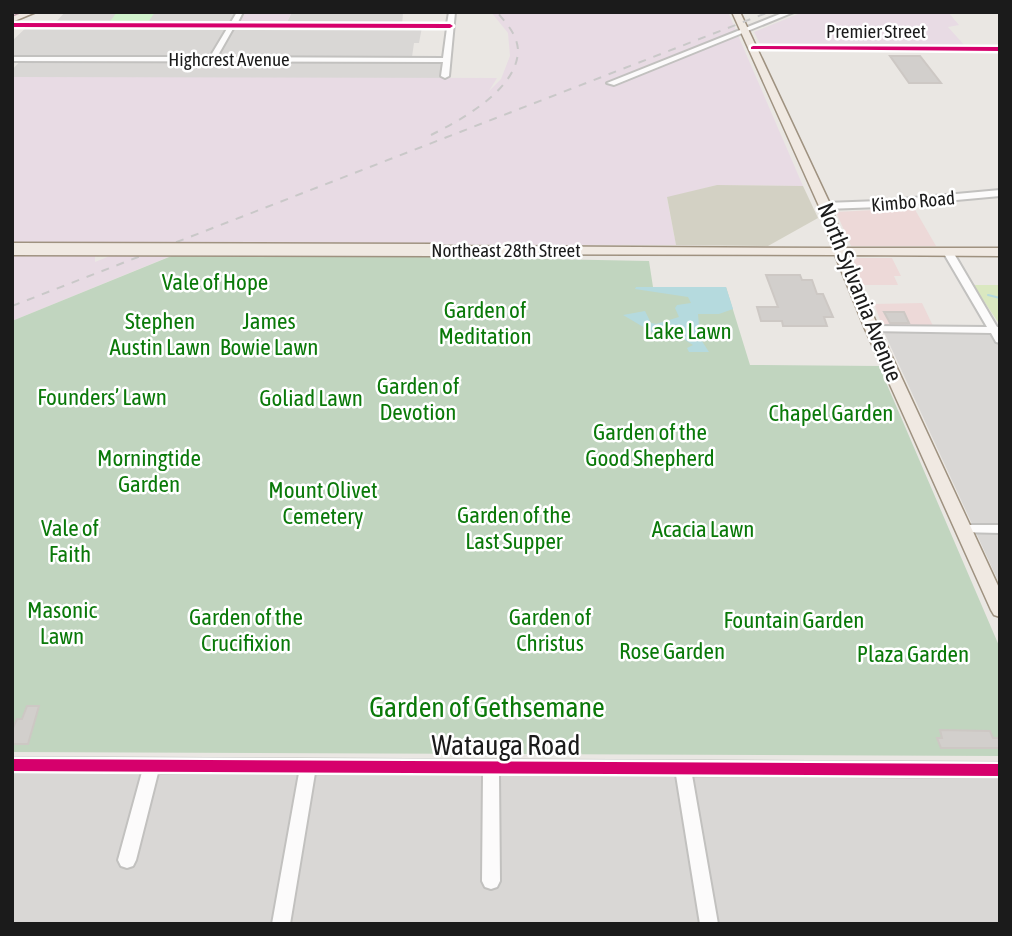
<svg xmlns="http://www.w3.org/2000/svg" width="1012" height="936" viewBox="0 0 1012 936" font-family="'Asap Condensed',sans-serif">
<rect width="100%" height="100%" fill="#eae7e3"/>
<!-- residential -->
<g fill="#d9d7d5">
<path d="M65 12H243L237 24H286L292 12H403L402 27H422L419 43H414L412 57 444 58V80L12 78V70L24 57H12V41L31 23H55Z"/>
<path d="M884 332 1000 333V585Z"/>
<path d="M1000 761V924H12V762Z"/>
</g>
<!-- commercial -->
<g fill="#edd9d8">
<path d="M914 208 936 246H851L836 212Z"/>
<path d="M857 258H892L901 276H894L898 285H863L853 262Z"/>
<path d="M922 303 933 326 882 325 874 304Z"/>
</g>
<!-- industrial -->
<g fill="#e8dbe4">
<path d="M243 12H292L286 24 236 25Z"/>
<path d="M491 12H728L803 186 717 185 667 198 676 245 200 244 12 321V256H95V262L140 244 12 243V77L497 78 489 91 501 79 510 56 508 33Z"/>
<path d="M803 12H948L959 25 948 27 966 47 762 48 754 32Z"/>
</g>
<!-- construction -->
<path fill="#d3d1c4" d="M717 185 803 186 818 218 768 246 676 245 667 197Z"/>
<!-- grass -->
<path fill="#dae8c0" d="M973 285H1000V325Z"/>
<!-- cemetery -->
<path fill="#c1d5bf" d="M174 255H328L649 261 653 287H726L750 365 879 366 1000 648V756L12 752V321Z"/>
<!-- park -->
<path fill="#d0f1cc" d="M117 12H155L147 24H108Z"/>
<!-- water -->
<path fill="#b5dade" d="M636 287H726L733 309 719 314H698L700 338 709 352H689L687 348 693 345 682 338 669 340 662 338 623 315 645 311 651 323 656 324 679 317 675 308 677 305 691 303 688 297 635 289Z"/>
<g fill="none" stroke-linecap="round" stroke-linejoin="round">
<!-- stream -->
<path stroke="#b5dade" stroke-width="2" d="M988 295 1000 298"/>
</g>
<!-- building -->
<g fill="#d2cfcc" stroke="#cdc8c4" stroke-width="2">
<path d="M890 56H920L941 83H909Z"/>
<path d="M766 275H800L802 280H812L817 294H823L833 317H824L827 326H783L782 321H761L757 307H778Z"/>
<path d="M884 312H904L909 323H890Z"/>
<path d="M27 706H39L28 744H12V730L17 719H22Z"/>
<path d="M940 730 990 731 993 738H1000V748H941L937 738H942Z"/>
</g>
<g fill="none" stroke-linecap="round" stroke-linejoin="round">
<!-- minor casing -->
<g stroke="#c2c1bf" stroke-width="4">
<g id="minor">
<path d="M237 12H243L237 24H447L449 12H455L449 76 445 78 441 76 443 62 12 61V57H210L228 27H12V23L230 24ZM234 27 447 28 443 58 217 57Z"/>
<path d="M785 12H794L614 85 607 83Z"/>
<path d="M753 46 1000 47V51L751 49 750 48Z"/>
<path d="M1000 190V196L880 207 825 209 821 206 825 203 880 201Z"/>
<path d="M948 249 953 252 997 327H1000V343L996 342 991 333 868 331 867 329 868 327 872 326 987 327 943 252Z"/>
<path d="M964 525H1000V533L959 532 957 529Z"/>
<path d="M12 758 1000 763V777L692 775 718 924H700L676 775 499 774 500 881 497 887 491 889 485 887 482 881 483 774 315 773 290 924H272L299 773H158L136 860 133 866 127 868 121 866 118 860 142 772H12Z"/>
</g>
</g>
<!-- major casing -->
<g stroke="#9f9280" stroke-width="3">
<g id="major">
<path d="M24 12H36L12 22V17Z"/>
<path d="M732 12H740L831 206 845 248H1000V256L847 255 879 329 1000 590V617L994 615 991 610 865 329 835 255 435 254 429 250 435 246 833 248 819 206Z"/>
</g>
</g>
<!-- highway casing -->
<g stroke="#bf9aa8" stroke-width="4">
<path id="highway" d="M12 12H19L12 16Z"/>
</g>
<!-- minor -->
<use href="#minor" fill="#fcfbfb" fill-rule="evenodd"/>
<!-- major -->
<use href="#major" fill="#f0e9e2" fill-rule="evenodd"/>
<!-- highway -->
<use href="#highway" fill="#e8dde0" fill-rule="evenodd"/>
<!-- rail -->
<g stroke="#c9c8c8" stroke-width="2" stroke-dasharray="8 8" stroke-linecap="butt">
<path d="M431 135C461 120 518 89 518 50 517 34 506 23 497 12"/>
<path d="M12 306 769 12"/>
</g>
<!-- major-bridge casing -->
<g stroke="#9f9280" stroke-width="15" stroke-linecap="butt">
<path id="major-bridge" d="M12 249 435 250"/>
</g>
<!-- major-bridge -->
<use href="#major-bridge" stroke="#f0e9e2" stroke-width="12"/>
<!-- cycleway casing -->
<g stroke="#fff" stroke-width="5">
<g id="cycleway">
<path d="M12 23 450 24 453 26 450 28 12 27Z"/>
<path d="M753 46 1000 47V51L751 49V47Z"/>
<path d="M12 759 1000 764V776L12 771Z"/>
</g>
</g>
<!-- cycleway -->
<use href="#cycleway" fill="#d6006c" fill-rule="evenodd"/>
</g>
<g text-anchor="middle" stroke-width="5" stroke-linejoin="round" paint-order="stroke">
<!-- far-street labels -->
<g font-size="19" fill="#1b1b1b" stroke="#fff">
<text x="876" y="38">Premier Street</text>
<text x="229" y="66">Highcrest Avenue</text>
<text transform="translate(913 201) rotate(-5)" y="7">Kimbo Road</text>
<text x="506" y="257">Northeast 28th Street</text>
</g>
<!-- park labels -->
<g font-size="23" fill="#0a7909" stroke="#fff">
<text x="215" y="290">Vale of Hope</text>
<text x="485" y="318">Garden of<tspan x="485" dy="26">Meditation</tspan></text>
<text x="160" y="329">Stephen<tspan x="160" dy="26">Austin Lawn</tspan></text>
<text x="269" y="329">James<tspan x="269" dy="26">Bowie Lawn</tspan></text>
<text x="688" y="339">Lake Lawn</text>
<text x="418" y="394">Garden of<tspan x="418" dy="26">Devotion</tspan></text>
<text x="102" y="405">Founders’ Lawn</text>
<text x="311" y="406">Goliad Lawn</text>
<text x="831" y="421">Chapel Garden</text>
<text x="650" y="440">Garden of the<tspan x="650" dy="26">Good Shepherd</tspan></text>
<text x="149" y="466">Morningtide<tspan x="149" dy="26">Garden</tspan></text>
<text x="323" y="498">Mount Olivet<tspan x="323" dy="26">Cemetery</tspan></text>
<text x="514" y="523">Garden of the<tspan x="514" dy="26">Last Supper</tspan></text>
<text x="70" y="536">Vale of<tspan x="70" dy="26">Faith</tspan></text>
<text x="703" y="537">Acacia Lawn</text>
<text x="62" y="618">Masonic<tspan x="62" dy="26">Lawn</tspan></text>
<text x="246" y="625">Garden of the<tspan x="246" dy="26">Crucifixion</tspan></text>
<text x="550" y="625">Garden of<tspan x="550" dy="26">Christus</tspan></text>
<text x="794" y="628">Fountain Garden</text>
<text x="672" y="659">Rose Garden</text>
<text x="913" y="662">Plaza Garden</text>
</g>
<!-- street labels -->
<g font-size="23" fill="#1b1b1b" stroke="#fff">
<text transform="translate(860 292) rotate(68)" y="8">North Sylvania Avenue</text>
</g>
<!-- near-park labels -->
<g font-size="28" fill="#0a7909" stroke="#fff">
<text x="487" y="717">Garden of Gethsemane</text>
</g>
<!-- near-street labels -->
<g font-size="28" fill="#1b1b1b" stroke="#fff">
<text x="506" y="755">Watauga Road</text>
</g>
</g>
<!-- border -->
<rect width="1012" height="936" fill="none" stroke="#1b1b1b" stroke-width="28"/>
</svg>
